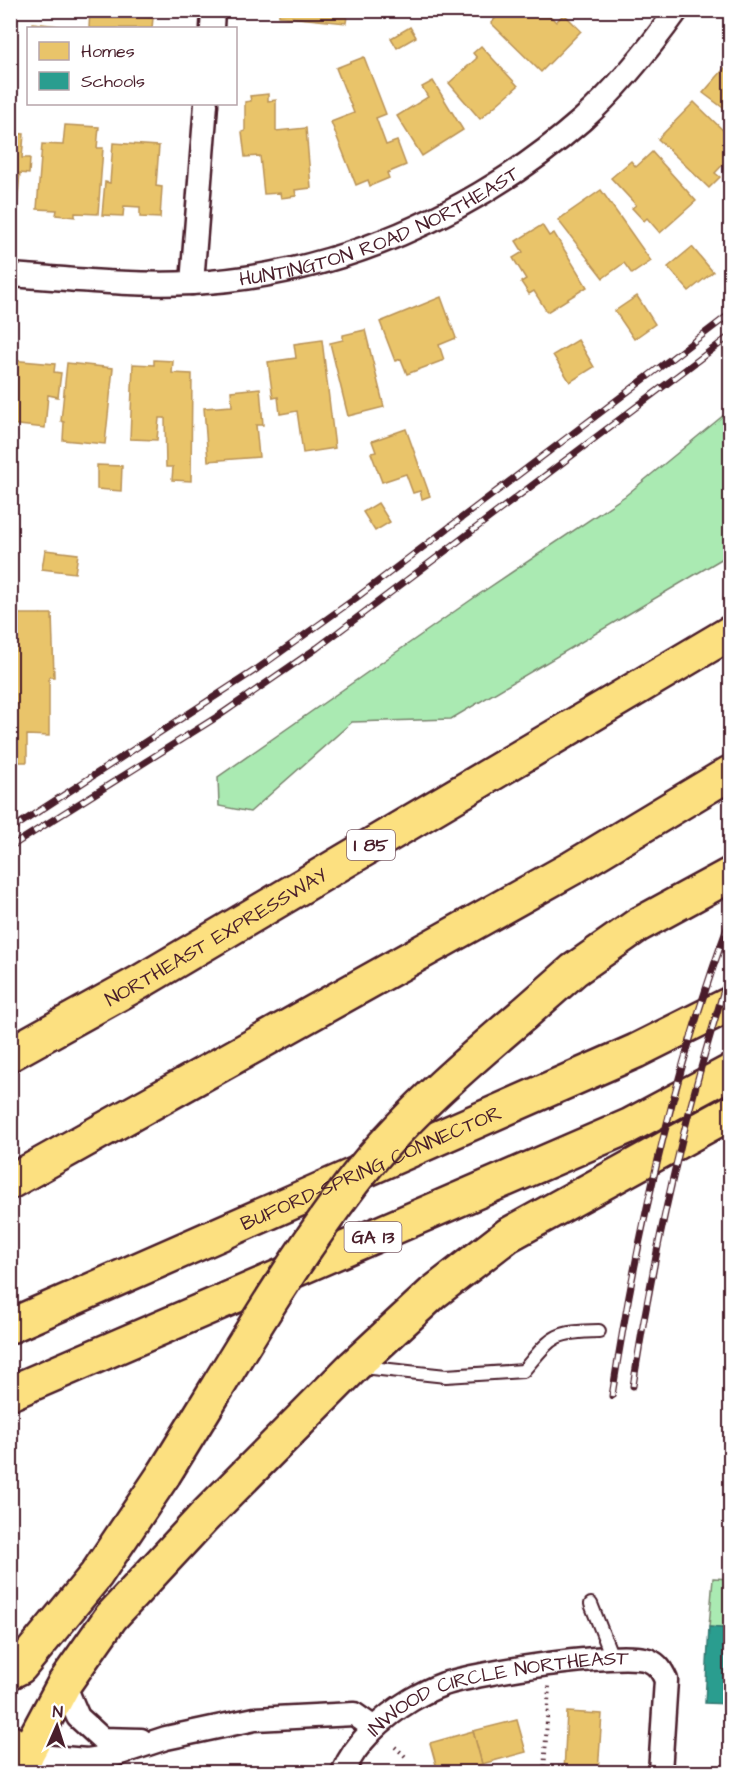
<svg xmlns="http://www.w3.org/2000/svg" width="741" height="1783" viewBox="0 0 741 1783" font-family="'Architects Daughter',sans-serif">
<rect width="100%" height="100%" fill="#fff"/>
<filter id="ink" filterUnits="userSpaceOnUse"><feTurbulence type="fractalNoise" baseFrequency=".0167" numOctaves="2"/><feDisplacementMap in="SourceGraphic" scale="12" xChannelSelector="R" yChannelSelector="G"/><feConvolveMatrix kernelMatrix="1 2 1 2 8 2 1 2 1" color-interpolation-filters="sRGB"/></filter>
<g filter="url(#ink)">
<!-- green -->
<g fill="#aaeab2" stroke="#7a846e" stroke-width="1.5">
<path d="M730 410V554L451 719 352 722 250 812 219 806 218 777 478 595 625 496Z"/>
<path d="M713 1578 730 1579V1629L709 1627Z"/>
</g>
<!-- homes -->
<g fill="#e9c46a" stroke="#b99257" stroke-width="1.5">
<path d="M90 10H144V17L153 18 152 28H89Z"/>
<path d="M279 10H348L346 23 279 16Z"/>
<path d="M462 10H477L470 18Z"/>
<path d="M503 10H544L556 22 564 14 581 31 541 72 491 23Z"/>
<path d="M578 10H592L588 16Z"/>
<path d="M32 23 59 26V28H31Z"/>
<path d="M410 27 416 37 397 48 391 38Z"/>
<path d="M481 46 518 86 480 119 449 83 477 58 473 53Z"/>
<path d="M364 57 386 114 376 118 386 145 397 141 406 165 387 173 389 178 370 186 368 180 356 185 331 122 354 113 336 68Z"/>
<path d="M730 62V113L703 93Z"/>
<path d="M433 81 463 130 422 156 397 116 428 97 422 87Z"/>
<path d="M268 94V101L276 100V131L306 128 311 188 295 190 296 196 281 198 280 193 264 194 260 156 245 157 242 132 245 131V102L251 101 250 96Z"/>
<path d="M694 102 730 137V157L715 173 720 177 709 188 658 139Z"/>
<path d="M65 125 99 127 97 148H103L98 214 75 213V217L56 215 57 210 37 209 42 144 63 145Z"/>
<path d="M10 133 24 134 22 158H30L29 174 20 173 17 207H13V215L10 214Z"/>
<path d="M113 143 159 146 156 186 162 187 160 218 140 217V207L124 206 123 216 102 215 105 182 110 183Z"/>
<path d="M652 152 696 201 660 233 647 218 644 221 632 208 636 205 611 178 631 161 636 167Z"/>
<path d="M601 190 651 261 632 274 624 263 603 278 558 220Z"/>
<path d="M542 225 549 236 554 233 587 287 547 312 534 291 529 294 521 282 526 279 513 258 523 252 516 241Z"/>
<path d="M692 247 713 272 689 291 668 267Z"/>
<path d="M637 296 655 324 634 339 615 311Z"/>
<path d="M441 297 456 338 439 345 444 360 407 374 401 359 395 361 380 322Z"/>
<path d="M365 330 384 407 348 416 330 343 343 340V335Z"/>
<path d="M322 340 335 448 303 453 297 411 280 414 278 397 273 398 268 362 296 358 294 344Z"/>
<path d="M578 340 594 367 570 382 553 355Z"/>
<path d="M10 360 55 364 54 372 61 373 58 397 48 395 45 428 10 424Z"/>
<path d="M154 360 173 361 172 373 192 374 191 481 172 480 173 467H166L165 418H159L157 440 130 439 133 364 154 365Z"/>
<path d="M67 363 113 368 105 444 63 440 64 422 61 421Z"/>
<path d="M260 388 263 425H256L259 457 208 461 204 408 232 406 231 391Z"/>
<path d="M406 429 430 496 422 499 420 491 413 493 406 474 382 482 371 453 376 452 372 441Z"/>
<path d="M97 465 122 466 121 491 97 489Z"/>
<path d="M378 503 390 522 375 531 363 512Z"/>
<path d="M45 550 78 554 75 573 42 569Z"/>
<path d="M10 614H52L54 677H49V736L27 735V762H10Z"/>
<path d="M567 1712 602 1714 598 1772H564Z"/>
<path d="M517 1720 526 1752 482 1764 473 1731Z"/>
<path d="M473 1731 482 1764 452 1772H438L430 1743Z"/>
</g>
<!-- schools -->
<path fill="#2a9d8f" stroke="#347771" stroke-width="1.5" d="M709 1627 730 1629V1704L705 1703Z"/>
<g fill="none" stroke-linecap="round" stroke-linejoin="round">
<!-- service casing -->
<g stroke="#4a1f2b" stroke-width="16">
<g id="service">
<path d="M362 1367 446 1376 523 1371C553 1336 552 1332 599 1331"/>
<path d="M591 1604 612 1657"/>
</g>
</g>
<!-- minor casing -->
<g stroke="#4a1f2b" stroke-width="27">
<g id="minor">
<path d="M212 28 213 10"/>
<path id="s1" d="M10 275C71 279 131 286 192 283 335 276 475 214 582 120 618 88 649 49 677 10"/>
<path d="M192 283 206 104"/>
<path d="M64 1684 78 1717 102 1739 141 1740"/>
<path d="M26 1755 87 1760 108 1757 166 1738 255 1719 354 1714 374 1728"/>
<path id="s2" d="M343 1772C356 1742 383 1717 411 1700 421 1694 433 1688 444 1684 477 1673 619 1650 648 1660 658 1664 662 1671 666 1680L660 1772"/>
</g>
</g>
<!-- primary casing -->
<g stroke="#4a1f2b" stroke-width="38">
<path id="primary" d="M10 1742 26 1755 21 1772"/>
</g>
<!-- motorway casing -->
<g stroke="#4a1f2b" stroke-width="38">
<g id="motorway">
<path d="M524 1014 574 970 638 925 730 875"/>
<path id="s3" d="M10 1054 140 982 730 633"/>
<path d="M10 1182 572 868 730 773"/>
<path id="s4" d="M10 1326 636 1051 730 1004"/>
<path d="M10 1393 629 1126 730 1072"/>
<path d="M10 1672 20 1667 96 1575 164 1474"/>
<path d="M26 1755 64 1684 111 1617 203 1518 354 1366 433 1293 508 1235 730 1113"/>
</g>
</g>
<!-- path -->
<g stroke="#4a1f2b" stroke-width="4" stroke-dasharray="1.5 4.5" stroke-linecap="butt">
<path d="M395 1747 407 1758"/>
<path d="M544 1772 549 1686"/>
</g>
<!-- service -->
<use href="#service" stroke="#fff" stroke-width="12"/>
<!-- minor -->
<use href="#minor" stroke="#fff" stroke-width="22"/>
<!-- primary -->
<use href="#primary" stroke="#fce080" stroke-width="33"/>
<!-- motorway -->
<use href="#motorway" stroke="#fce080" stroke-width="33"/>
<!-- rail casing -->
<g stroke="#4a1f2b" stroke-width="7">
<g id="rail">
<path d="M10 830 257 669 356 598 730 314"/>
<path d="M10 847 220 715 317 648 730 336"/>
<path d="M633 1386C655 1244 686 1107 730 971"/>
<path d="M612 1396C637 1234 673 1073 730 920"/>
</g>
</g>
<!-- rail -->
<use href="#rail" stroke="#fff" stroke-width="4.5" stroke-dasharray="14" stroke-linecap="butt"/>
<!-- motorway-bridge casing -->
<g stroke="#4a1f2b" stroke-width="38" stroke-linecap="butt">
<path id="motorway-bridge" d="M164 1474C225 1377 282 1275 352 1183 401 1119 463 1066 524 1014"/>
</g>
<!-- motorway-bridge -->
<use href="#motorway-bridge" stroke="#fce080" stroke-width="33"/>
</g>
</g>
<g text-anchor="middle" stroke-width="6" stroke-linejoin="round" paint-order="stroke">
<!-- shield labels -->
<g fill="#fff" stroke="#80626b" stroke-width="1.5">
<rect x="347" y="830" width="48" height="30" rx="4.5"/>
<rect x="344.5" y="1222" width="57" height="30" rx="4.5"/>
</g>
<g font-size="18" font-weight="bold" fill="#4a1f2b">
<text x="371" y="851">I 85</text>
<text x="373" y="1243">GA 13</text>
</g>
<!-- street labels -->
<g font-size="20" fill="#4a1f2b" stroke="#fff">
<text dy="7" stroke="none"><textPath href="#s1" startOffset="380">HUNTINGTON ROAD NORTHEAST</textPath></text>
<text dy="7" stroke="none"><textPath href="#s3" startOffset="237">NORTHEAST EXPRESSWAY</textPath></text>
<text dy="7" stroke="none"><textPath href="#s4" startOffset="394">BUFORD-SPRING CONNECTOR</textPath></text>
<text dy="7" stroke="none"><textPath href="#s2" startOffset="186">INWOOD CIRCLE NORTHEAST</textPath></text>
</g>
</g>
<!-- margin -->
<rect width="741" height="1783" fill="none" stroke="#fff" stroke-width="36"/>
<rect x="18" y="18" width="705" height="1747" fill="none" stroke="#4a1f2b" stroke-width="2" filter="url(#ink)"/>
<!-- legend -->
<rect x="27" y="27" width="210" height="78" fill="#ffffff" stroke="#b7a5aa" stroke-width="1.5"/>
<rect x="39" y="42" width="30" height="18" fill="#e9c46a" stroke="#b7a5aa" stroke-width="1.5"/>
<text x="81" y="57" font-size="18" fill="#4a1f2b">Homes</text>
<rect x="39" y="72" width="30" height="18" fill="#2a9d8f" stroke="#b7a5aa" stroke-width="1.5"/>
<text x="81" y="87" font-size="18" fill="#4a1f2b">Schools</text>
<!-- north arrow -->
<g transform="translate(57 1726) rotate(3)" stroke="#ffffff" stroke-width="4.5" paint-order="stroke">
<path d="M0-4.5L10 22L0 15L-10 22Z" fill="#4a1f2b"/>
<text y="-9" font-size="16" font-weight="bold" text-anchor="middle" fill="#4a1f2b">N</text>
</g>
</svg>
